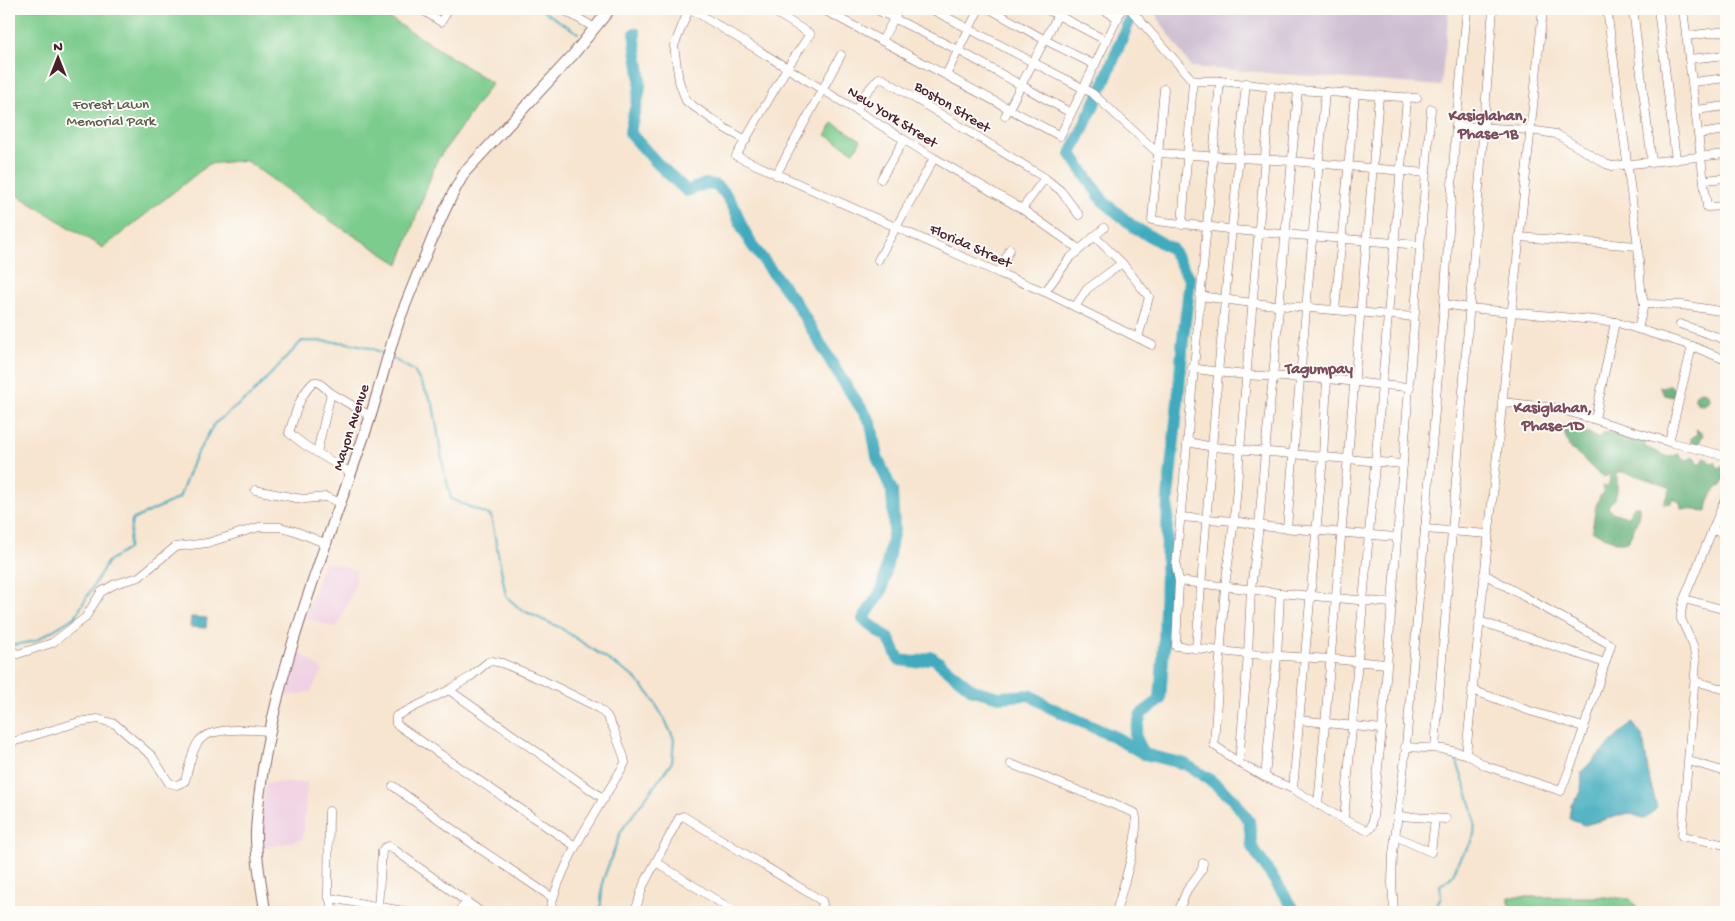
<svg xmlns="http://www.w3.org/2000/svg" width="1735" height="921" viewBox="0 0 1735 921" font-family="'Gochi Hand',sans-serif">
<rect width="100%" height="100%" fill="#fdfcf7"/>
<filter id="ink" filterUnits="userSpaceOnUse"><feTurbulence type="fractalNoise" baseFrequency=".02" numOctaves="2"/><feDisplacementMap in="SourceGraphic" scale="10" xChannelSelector="R" yChannelSelector="G"/><feConvolveMatrix kernelMatrix="1 2 1 2 8 2 1 2 1" color-interpolation-filters="sRGB"/></filter>
<filter id="wash" filterUnits="userSpaceOnUse"><feTurbulence type="fractalNoise" baseFrequency=".0096" numOctaves="4" result="noise"/><feDisplacementMap in="SourceGraphic" scale="20" xChannelSelector="R" yChannelSelector="G"/><feGaussianBlur stdDeviation="1.12" result="paint"/><feColorMatrix in="noise" values="0 0 0 0 0 0 0 0 0 0 0 0 0 0 0 0 0 1.4 0 .05"/><feComposite in="paint" operator="in"/></filter>
<g filter="url(#wash)">
<rect width="100%" height="100%" fill="#f7e5d0"/>
<!-- built -->
<g fill="#f1d0e3">
<path d="M324 561 355 570 356 583 337 628 305 618Z"/>
<path d="M296 649 323 671 310 692 282 697Z"/>
<path d="M307 782 303 839 262 849 261 827 266 783Z"/>
</g>
<!-- industrial -->
<path fill="#cebed1" d="M1152 9H1449L1441 86 1191 67Z"/>
<!-- green -->
<g fill="#7bcc8d" stroke="#62765c">
<path d="M9 9H375L492 83 436 162 399 264 329 220 245 160 209 164 103 248 9 190Z"/>
<path d="M833 123 861 140 854 152 826 135Z"/>
<path d="M1509 897H1605L1630 899 1641 912H1509Z"/>
</g>
<!-- forest -->
<g fill="#64b078" stroke="#576852">
<path d="M1671 386 1677 392 1673 397 1665 395 1659 387Z"/>
<circle cx="1702" cy="398" r="7"/>
<path d="M1563 425 1589 433 1599 439 1603 433C1613 432 1623 435 1630 441H1641L1645 442V447L1669 457 1679 454 1681 458 1688 460 1693 457 1697 459V464L1703 462 1704 457 1711 463 1715 462 1719 470 1721 467H1725L1726 473 1721 486C1712 490 1708 501 1707 511L1681 509 1680 502 1672 498 1671 503 1663 504 1671 488C1661 484 1624 470 1617 472V491L1615 499 1611 502 1608 507 1612 512 1628 517 1634 506H1639C1640 519 1633 531 1628 542H1616L1592 531 1596 506 1601 494H1604L1602 486 1608 487 1611 474 1609 473 1606 477C1591 472 1585 456 1570 449L1562 427Z"/>
<path d="M1696 429 1703 434 1700 441 1701 443 1698 445 1691 446V437L1697 435Z"/>
</g>
<!-- water -->
<g fill="#3fabbe" stroke="#446574">
<path d="M191 617 207 618 206 628 190 627Z"/>
<path d="M1632 722 1643 737 1649 777 1657 808 1645 819 1629 813 1585 825 1569 819 1571 805 1581 792 1582 771Z"/>
</g>
<g fill="none" stroke-linecap="round" stroke-linejoin="round">
<!-- stream -->
<g stroke="#3fabbe" stroke-width="2">
<path d="M540 9 578 33"/>
<path d="M390 357 414 371 433 404 443 465 451 499 491 516 506 596 520 609 543 620 559 627 634 677 650 695 665 720 674 739 672 762 621 831 603 880 600 912"/>
<path d="M9 646 35 641 75 617 108 561 128 549 132 520 179 498 194 459 214 424 251 395 302 341C330 342 360 340 384 354"/>
<path d="M1435 912 1434 910 1441 897 1440 885C1457 875 1452 873 1460 858 1463 851 1471 847 1473 839 1480 812 1462 785 1457 760"/>
</g>
<!-- river -->
<g stroke="#3fabbe" stroke-width="12">
<path d="M1134 9 1103 85 1071 154 1103 201 1134 227 1172 249 1190 280 1183 338 1178 401 1168 497 1164 644 1160 700 1141 714 1135 735 1144 754"/>
<path d="M635 33C634 52 642 68 640 87 638 102 632 116 630 133L657 163 687 191 705 184 715 185 724 192 734 207 742 227 752 245 798 306 837 372 871 423 877 457 892 491 894 529 882 590 863 619 889 639 899 660 916 662 932 657 973 690 999 697 1030 695 1049 707 1117 738 1144 754 1185 764 1209 779 1233 799 1249 821 1252 847 1296 912"/>
</g>
</g>
</g>
<g filter="url(#ink)">
<g fill="none" stroke-linecap="round" stroke-linejoin="round">
<!-- street casing -->
<g stroke="#876465" stroke-width="9">
<g id="street">
<path d="M421 9 441 22 449 9"/>
<path d="M562 9 595 28"/>
<path d="M689 9 674 46 679 81 686 101 726 129 746 140"/>
<path d="M691 9 934 158 1022 209 1079 249"/>
<path d="M770 9 810 34 787 68 736 156 999 273 1045 292 1152 345"/>
<path d="M822 9 1060 136 1122 9"/>
<path d="M875 9 958 50 1071 113"/>
<path d="M931 9 1092 93 1158 153 1291 161 1426 173"/>
<path d="M990 9 1045 40 1095 65"/>
<path d="M1046 9 1107 41"/>
<path d="M1102 9 1118 18"/>
<path d="M1130 9 1193 81H1220L1298 90 1417 98"/>
<path d="M1607 9 1638 246 1641 289 1644 304 1638 329"/>
<path d="M1633 9 1652 163"/>
<path d="M1658 9 1676 160"/>
<path d="M1683 9 1707 207 1726 206"/>
<path d="M1686 36 1726 31"/>
<path d="M882 41 899 9"/>
<path d="M1689 59 1726 55"/>
<path d="M946 75 979 9"/>
<path d="M1220 81C1204 242 1190 404 1176 566L1179 581 1176 646 1248 654 1331 659 1386 664"/>
<path d="M1693 82 1726 78"/>
<path d="M1271 86 1234 521 1225 586 1214 745 1239 763 1265 777 1293 789 1344 820 1366 830 1370 829 1372 826 1382 729 1431 109"/>
<path d="M1164 89 1152 220C1179 225 1206 225 1233 230L1420 245"/>
<path d="M857 109 865 94 879 78 883 79 1045 178 1061 191 1079 215"/>
<path d="M1696 110 1726 106"/>
<path d="M1005 116 1061 9"/>
<path d="M1456 126 1530 130 1556 134 1606 164 1612 166 1726 154"/>
<path d="M1698 134 1726 130"/>
<path d="M776 175 841 55"/>
<path d="M881 179 904 140"/>
<path d="M1704 180 1726 178"/>
<path d="M1022 209 1045 178"/>
<path d="M1182 225 1193 81"/>
<path d="M1094 236 1122 263 1149 297 1138 338"/>
<path d="M1519 237 1638 246"/>
<path d="M878 260 934 158"/>
<path d="M999 273 1010 249"/>
<path d="M1045 292 1069 259 1104 228"/>
<path d="M1200 296 1252 303 1414 317"/>
<path d="M1444 304 1469 308 1615 322 1692 346 1726 360"/>
<path d="M1644 304 1682 305 1726 312"/>
<path d="M1075 307 1087 289 1122 263"/>
<path d="M1335 310 1355 94"/>
<path d="M1680 324 1726 340"/>
<path d="M1192 368C1236 376 1281 377 1326 379 1354 381 1381 386 1410 387"/>
<path d="M1502 402 1556 408 1669 442 1726 456"/>
<path d="M1595 419 1615 322"/>
<path d="M1188 442 1213 447 1402 464"/>
<path d="M1669 442 1692 346"/>
<path d="M317 452 331 393"/>
<path d="M351 473 306 446 289 433C295 415 299 395 314 382H318L331 393 370 416"/>
<path d="M255 490 296 498 305 499 326 497 341 503"/>
<path d="M1726 497 1684 599 1681 613V619L1693 645 1696 661 1682 836 1726 845"/>
<path d="M1180 517 1234 521 1270 527 1397 537"/>
<path d="M1287 528 1325 92"/>
<path d="M1425 529 1488 534"/>
<path d="M1712 530 1726 534"/>
<path d="M1179 581 1280 593 1391 603"/>
<path d="M1684 599 1726 610"/>
<path d="M1479 621 1605 663"/>
<path d="M9 649 18 654 52 643 85 618 101 592 115 584 139 577 175 547 207 543 259 527H280L295 531 327 544"/>
<path d="M1196 649 1218 373 1246 83"/>
<path d="M1695 681 1726 690"/>
<path d="M449 690 604 799"/>
<path d="M1472 690 1530 711 1583 727"/>
<path d="M1299 720 1382 729"/>
<path d="M9 743 79 722 98 719 115 724 152 756 169 783 177 785 185 781C188 770 192 749 199 741 210 726 253 730 270 731"/>
<path d="M1405 747 1444 749 1466 754 1486 766 1561 791 1576 752 1611 645 1484 574"/>
<path d="M1435 748 1493 9"/>
<path d="M1466 754 1543 9"/>
<path d="M1689 761 1726 772"/>
<path d="M1239 763 1248 654 1251 589 1259 526 1265 451 1273 377 1298 90"/>
<path d="M1011 764 1135 813C1141 833 1122 890 1116 912"/>
<path d="M1265 777 1277 657 1280 593"/>
<path d="M393 786 477 847 553 898"/>
<path d="M1293 789 1323 457 1327 379"/>
<path d="M1318 805 1379 96"/>
<path d="M329 811 328 895 334 912"/>
<path d="M1398 816 1446 819"/>
<path d="M1344 820 1407 98"/>
<path d="M1395 836 1431 852 1435 819"/>
<path d="M656 862 735 912"/>
<path d="M330 898 409 912"/>
<path d="M378 907 382 851 384 848 389 846 481 912"/>
<path d="M458 912 467 902"/>
<path d="M549 912C563 858 597 811 625 763L624 757 614 730 607 716 597 707 542 680 502 663 492 661 488 662 470 677 449 690 396 716V724L575 846"/>
<path d="M635 912 643 886 679 818 683 816 822 901 823 904 819 912"/>
<path d="M1178 912 1187 890 1202 869 1203 863"/>
<path d="M1394 912 1392 883 1393 854 1405 757 1425 529 1444 304 1456 126 1467 9"/>
</g>
</g>
<!-- secondary casing -->
<g stroke="#876465" stroke-width="12">
<path id="secondary" d="M265 912C262 886 255 857 256 831 265 687 325 553 370 418 380 386 388 353 399 321 408 297 418 273 428 249 439 222 450 196 465 172L572 56 610 9"/>
</g>
<!-- street -->
<use href="#street" stroke="#fff" stroke-width="8"/>
<!-- secondary -->
<use href="#secondary" stroke="#fff" stroke-width="10"/>
</g>
</g>
<g text-anchor="middle" stroke-width="4" stroke-linejoin="round" paint-order="stroke">
<!-- park labels -->
<g font-size="15" fill="#5b5c4d" stroke="#fdfcf7">
<text x="111" y="108">Forest Lawn<tspan x="111" dy="17">Memorial Park</tspan></text>
</g>
<!-- street labels -->
<g font-size="15" fill="#4a1f2b" stroke="#fdfcf7">
<text transform="translate(953 106) rotate(31)" y="5">Boston Street</text>
<text transform="translate(893 116) rotate(32)" y="5">New York Street</text>
<text transform="translate(971 245) rotate(24)" y="5">Florida Street</text>
<text transform="translate(350 427) rotate(-72)" y="5">Mayon Avenue</text>
</g>
<!-- neighbourhood labels -->
<g font-size="16" font-weight="bold" fill="#7e4d5d" stroke="#fdfcf7">
<text x="1488" y="120">Kasiglahan,<tspan x="1488" dy="18">Phase-1B</tspan></text>
<text x="1319" y="373">Tagumpay</text>
<text x="1553" y="412">Kasiglahan,<tspan x="1553" dy="18">Phase-1D</tspan></text>
</g>
</g>
<!-- margin -->
<rect width="1735" height="921" fill="none" stroke="#fdfcf7" stroke-width="30"/>
<!-- north arrow -->
<g transform="translate(58 58)" stroke="#fdfcf7" stroke-width="4" paint-order="stroke">
<path d="M0-4L9 19L0 12L-9 19Z" fill="#4a1f2b"/>
<text y="-8" font-size="14" font-weight="bold" text-anchor="middle" fill="#4a1f2b">N</text>
</g>
</svg>
